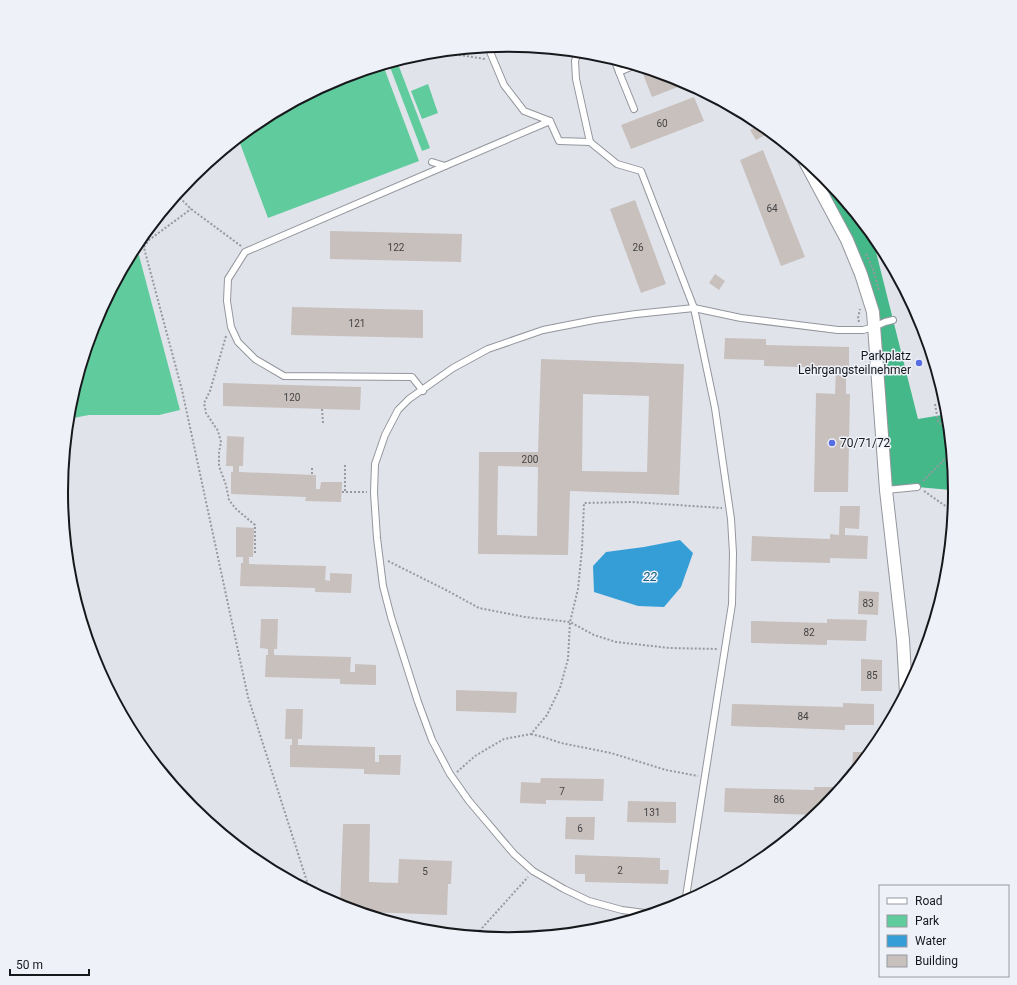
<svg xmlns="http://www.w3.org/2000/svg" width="1017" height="985" viewBox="0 0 1017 985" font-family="Roboto,sans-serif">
<rect width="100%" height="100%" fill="#e1e3ea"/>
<!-- green -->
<g fill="#60cc9e">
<path d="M398 64 430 148 422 151 390 67Z"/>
<path d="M383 65 419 161 268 218 238 138 260 120 337 79Z"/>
<path d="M428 84 438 113 422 119 411 91Z"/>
<path d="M136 244 180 410 159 415H89L68 419 70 405 95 321Z"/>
</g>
<!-- forest -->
<path fill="#44b889" d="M803 158 825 176 871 232 918 419 948 414 955 485 951 490 917 487 886 490 874 327 861 274Z"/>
<!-- water -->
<path fill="#369ed7" d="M680 540 693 553 681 587 664 607 638 606 594 592 593 566 606 552 644 547Z"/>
<!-- building -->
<g fill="#c7c0bd" fill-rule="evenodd">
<path d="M653 71 680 79 688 83 652 97 643 74Z"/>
<path d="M694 97 704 121 631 149 621 125Z"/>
<path d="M761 124 771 132 756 140 750 130Z"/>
<path d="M763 150 805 257 781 266 740 160Z"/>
<path d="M635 200 666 284 641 293 610 209Z"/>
<path d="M330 231 462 234 461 262 330 259Z"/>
<path d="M715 274 725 281 719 290 709 283Z"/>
<path d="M292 307 423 310V338L291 335Z"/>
<path d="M725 338 766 339V345L849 347V368L846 367V394H850L848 492H814L816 393 835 394 836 368 764 366V360L724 359Z"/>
<path d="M541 359 684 364 679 495 570 491 568 555 478 554 479 452H538ZM583 394 649 396 647 472 582 471ZM498 466 538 467 537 536 497 535Z"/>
<path d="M223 383 361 387 360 410 223 406Z"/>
<path d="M227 436 244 437 243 466H239V472L316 475V489H320L321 482H342L341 502 305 501 306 497 231 494V472H233V466H226Z"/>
<path d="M840 506H860L859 529 845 528V535L868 536 867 559 830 558V563L751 561 752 536 830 539V534L839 535Z"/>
<path d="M236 527 254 528 253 557H249V564L326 566 325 580 330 581V573L352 574 351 593 315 592V588L240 586 241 563H243V557H236Z"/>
<path d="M859 591 879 592 878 615 858 614Z"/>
<path d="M261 619H278L277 649H274V655L351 657 350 672H355V664L376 665V685L340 684V679L265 677 266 655H268V649L260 648Z"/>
<path d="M827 619 867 620 866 641 827 640V645L751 643V621L827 623Z"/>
<path d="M861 659 882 660V691H861Z"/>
<path d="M456 690 517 692 516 713 456 711Z"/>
<path d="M843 703 874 704V725H845V730L731 726 732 704 843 707Z"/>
<path d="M286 709H303L302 739H298V745L375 747V762H379V755H401L400 775 364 774V769L290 767V745H292V739H285Z"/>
<path d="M853 752H872L852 775Z"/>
<path d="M541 778 604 779 603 801 546 800V804L520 803 521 782 540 783Z"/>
<path d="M814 787H843L826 808H818V815L724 812 725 788 814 790Z"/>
<path d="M628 801 676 802V823L627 822Z"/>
<path d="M566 817H595L594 840 565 839Z"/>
<path d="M343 824H370L369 882 398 883 399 859 452 861 451 884H448L447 915 368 912V915L340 907Z"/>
<path d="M575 855 660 858V870H669L668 884 585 882V874H575Z"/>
<path d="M528 931 548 932V936L528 938Z"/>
</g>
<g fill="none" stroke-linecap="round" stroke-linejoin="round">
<!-- lane casing -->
<g stroke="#94969d" stroke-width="8">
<g id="lane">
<path d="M488 47 504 85 524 111 550 121 559 141 590 142"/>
<path d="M578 52 575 61 576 79 590 142 617 164 641 171 694 308 715 408 731 519 733 553 732 604 685 903"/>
<path d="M614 59 619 72 635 65"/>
<path d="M619 72 634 109"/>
<path d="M432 162 445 166 550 121"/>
<path d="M423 391 412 377 284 376 255 359 238 342 231 327 227 301 228 279 245 252 445 166"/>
<path d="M886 490 917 487"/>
<path d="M652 914 622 910 589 901 564 889 533 871 514 854 469 801 450 774 432 740 418 702 391 617 383 586 377 538 374 493 375 464 385 435 398 410 409 399 453 368 488 349 543 330 594 320 636 314 694 308 741 318 838 330H863L874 327 885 322 893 320"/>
</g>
</g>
<!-- street casing -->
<g stroke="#94969d" stroke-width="14">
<path id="street" d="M803 158 847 240 861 274 873 312 886 490 903 640 906 693"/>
</g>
<!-- path -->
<g stroke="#97999e" stroke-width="2" stroke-dasharray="2 2" stroke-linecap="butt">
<path d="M561 50 568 55"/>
<path d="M452 51 460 55 485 59"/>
<path d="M409 58V57"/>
<path d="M177 195 191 209 241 246"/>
<path d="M142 237 144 248 182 390 248 697 310 891"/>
<path d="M144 247 149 240 191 209"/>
<path d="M866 254 873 269 879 291"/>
<path d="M859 322 858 318 860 309"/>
<path d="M226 336 210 391 204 403 206 413 218 431 221 442 219 452V466L226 485 229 500 236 509 255 525V554"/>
<path d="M935 404 938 421 950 433"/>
<path d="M322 409 323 423"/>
<path d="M69 416 74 414"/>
<path d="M345 465V492"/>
<path d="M312 474V466"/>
<path d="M923 481 952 452"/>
<path d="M924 491 954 512"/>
<path d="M342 492H367"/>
<path d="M388 561 446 590 479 608 525 617 570 622 594 635 616 642 670 648 718 649"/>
<path d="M897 700 898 708"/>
<path d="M531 734 543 737 561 743 611 753 666 770 698 776"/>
<path d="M457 772 475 756 504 739 531 734 547 715 560 688 568 659 570 622 578 589 582 549 584 503 632 502 722 508"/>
<path d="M474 937 528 877"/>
</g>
<!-- lane -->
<use href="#lane" stroke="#fff" stroke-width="6"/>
<!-- street -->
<use href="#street" stroke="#fff" stroke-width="12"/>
</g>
<!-- markers -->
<g fill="#596de3" stroke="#eef1f8" stroke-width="1.5">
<circle cx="919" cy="363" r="4"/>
<circle cx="832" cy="443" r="4"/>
</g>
<g text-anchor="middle" stroke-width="3" stroke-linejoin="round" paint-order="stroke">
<!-- number labels -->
<g font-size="10" fill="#434244">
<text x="662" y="127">60</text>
<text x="772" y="212">64</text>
<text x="396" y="251">122</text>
<text x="638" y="251">26</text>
<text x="357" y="327">121</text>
<text x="292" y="401">120</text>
<text x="530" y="463">200</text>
<text x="868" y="607">83</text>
<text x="809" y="636">82</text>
<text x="872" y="679">85</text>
<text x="803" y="720">84</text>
<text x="562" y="795">7</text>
<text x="779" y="803">86</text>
<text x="652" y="816">131</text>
<text x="580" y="832">6</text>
<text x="620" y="874">2</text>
<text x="425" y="875">5</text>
</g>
<!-- poi labels -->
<g font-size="12" fill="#17181b" stroke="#eef1f8" text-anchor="end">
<text x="911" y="360">Parkplatz<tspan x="911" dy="14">Lehrgangsteilnehmer</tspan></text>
<text x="840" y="447" text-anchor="start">70/71/72</text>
</g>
<!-- water labels -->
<g font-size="13" font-style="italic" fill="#115e85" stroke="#eef1f8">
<text x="650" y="581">22</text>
</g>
</g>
<!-- crop -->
<path d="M0 0H1017V985H0ZM68 492a440 440 0 1 1 880 0a440 440 0 1 1-880 0Z" fill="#eef1f8" fill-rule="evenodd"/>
<path fill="none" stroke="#17181b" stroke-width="2" d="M68 492a440 440 0 1 1 880 0a440 440 0 1 1-880 0Z"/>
<!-- legend -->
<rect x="879" y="885" width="130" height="92" fill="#eef1f8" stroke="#989aa0"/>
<rect x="887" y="898" width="20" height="6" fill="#ffffff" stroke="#989aa0"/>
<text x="915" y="905" font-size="12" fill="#17181b">Road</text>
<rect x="887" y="915" width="20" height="12" fill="#60cc9e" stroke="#989aa0"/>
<text x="915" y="925" font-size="12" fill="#17181b">Park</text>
<rect x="887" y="935" width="20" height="12" fill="#369ed7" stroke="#989aa0"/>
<text x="915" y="945" font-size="12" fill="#17181b">Water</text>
<rect x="887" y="955" width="20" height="12" fill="#c7c0bd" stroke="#989aa0"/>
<text x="915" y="965" font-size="12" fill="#17181b">Building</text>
<!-- scale -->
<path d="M10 969v6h79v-6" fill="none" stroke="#17181b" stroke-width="2"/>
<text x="16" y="969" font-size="12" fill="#17181b" stroke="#eef1f8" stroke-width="3" paint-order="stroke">50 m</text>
</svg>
